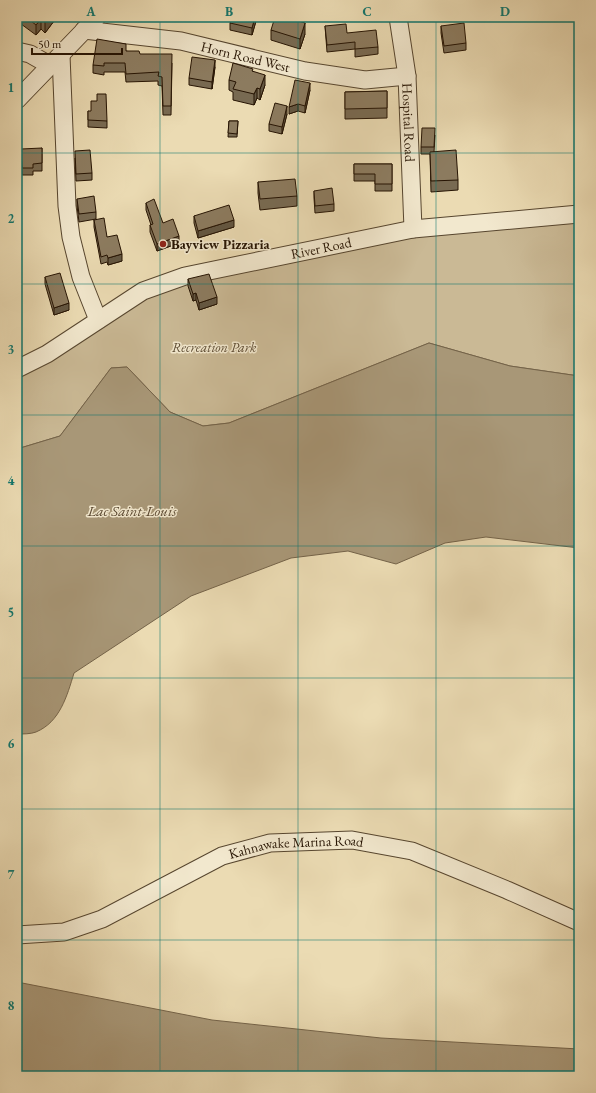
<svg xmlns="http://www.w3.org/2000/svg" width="596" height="1093" viewBox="0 0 596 1093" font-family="'EB Garamond',serif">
<rect width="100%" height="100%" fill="#ebdbb3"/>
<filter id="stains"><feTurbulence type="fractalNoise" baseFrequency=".005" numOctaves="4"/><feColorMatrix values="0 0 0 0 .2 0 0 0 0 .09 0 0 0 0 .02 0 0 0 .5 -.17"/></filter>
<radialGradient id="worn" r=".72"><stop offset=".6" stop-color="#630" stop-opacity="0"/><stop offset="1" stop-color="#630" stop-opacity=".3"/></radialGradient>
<!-- green -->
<path fill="#cab995" stroke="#78664c" d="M579 214V376L510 366 429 343 229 423 203 426 170 412 127 367 111 368 60 436 17 449V369L143 291 413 229Z"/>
<!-- water -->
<g fill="#a89777" stroke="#746349">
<path d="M429 343 510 366 579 376V548L486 537 445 543 396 564 348 551 291 558 191 596 74 673C67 696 60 722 36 732 31 734 23 734 17 734V449L60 436 111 368 127 367 170 412 203 426 229 423Z"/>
<path d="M17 982 212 1020 381 1038 579 1049V1076H17Z"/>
</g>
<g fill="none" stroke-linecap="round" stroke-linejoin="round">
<!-- minor casing -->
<g stroke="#57462f" stroke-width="19">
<g id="minor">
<path id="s1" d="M398 17 407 76 413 229"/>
<path id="s2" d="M84 30 181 41 305 71 365 80 407 76"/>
<path d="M17 51 30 54 51 66"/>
<path d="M61 55 67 206 71 237 81 277 98 320"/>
<path d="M17 100 97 17"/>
<path id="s3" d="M17 369 47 354 143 291 185 276 413 229 579 214"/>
<path id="s4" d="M17 935 64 932 102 919 222 856 270 843 352 840 412 851 507 890 579 922"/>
</g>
</g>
<!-- minor -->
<use href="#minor" stroke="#f2e8ce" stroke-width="17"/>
</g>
<!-- wall -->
<g fill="#786a52" stroke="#261403">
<path d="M17 17H54V21L45 33 41 29 36 35 17 21Z"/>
<path d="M256 17V21L252 35 230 30V23Z"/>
<path d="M425 17H441L425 18Z"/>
<path d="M325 26 378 47V54L355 57V49L327 52Z"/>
<path d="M441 26 466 43V50L444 53 441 33Z"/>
<path d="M271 30 305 34 300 49 271 40Z"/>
<path d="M126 51 172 63 171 115H163L162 86 158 85V81L126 82 125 72H104V75L93 73V65Z"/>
<path d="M215 67 212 89 189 85V78Z"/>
<path d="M253 71 265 85 260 100 257 98 254 105 233 100V92L229 90V80Z"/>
<path d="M310 90 305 113 298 111 289 114Z"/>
<path d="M387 91V118L345 119V92Z"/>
<path d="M88 111 107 121V128L88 127Z"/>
<path d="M287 114 282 134 269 131V124Z"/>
<path d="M229 121H238L237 137H228Z"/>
<path d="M435 135 434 152 458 180V190L431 192 430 154H421V147Z"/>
<path d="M42 148V171H33V175H22L21 156Z"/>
<path d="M75 158 92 173V180L76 181Z"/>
<path d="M354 164H392V191H375V181H354Z"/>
<path d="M258 182 297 196V206L260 210 258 193Z"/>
<path d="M314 191 334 204V211L315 213 314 198Z"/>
<path d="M77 199 96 212V219L79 222 77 206Z"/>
<path d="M146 203 163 223 179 243 157 251 150 232V225H151L146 210Z"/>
<path d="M194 216 234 227 198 238 194 223Z"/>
<path d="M94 220 107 237 122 261 108 265 107 262 101 264 94 227Z"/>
<path d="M45 277 69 310 54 315 45 284Z"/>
<path d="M188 279 217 304 199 310 196 300 193 301 188 286Z"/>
</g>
<!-- shaded-wall -->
<g fill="#625642" stroke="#261403">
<path d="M49 17H54V21L45 33V22Z"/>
<path d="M255 17H256V21L252 35V28Z"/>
<path d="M41 19V29L36 35V25Z"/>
<path d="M305 23V34L300 49V39Z"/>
<path d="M215 60V67L212 89V82Z"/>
<path d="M265 75V85L260 100V89Z"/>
<path d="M310 83V90L305 113V106Z"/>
<path d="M257 88V98L254 105V94Z"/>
<path d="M298 104V111L289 114V107Z"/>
<path d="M287 106V114L282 134V127Z"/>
<path d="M234 220V227L198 238V231Z"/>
<path d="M179 236V243L157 251V244Z"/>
<path d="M122 254V261L108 265V258Z"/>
<path d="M196 293V300L193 301V294Z"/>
<path d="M217 297V304L199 310V303Z"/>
<path d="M69 303V310L54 315V308Z"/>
</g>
<!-- building -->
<g fill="#8c7b5f" stroke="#261403">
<path d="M26 17H49L45 22 41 19 36 25Z"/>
<path d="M232 17H255L252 28 230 23Z"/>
<path d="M275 17H285L305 23 300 39 271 30Z"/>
<path d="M464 23 466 43 444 46 441 26Z"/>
<path d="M346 24 347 33 376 30 378 47 355 49V42L327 45 325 26Z"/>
<path d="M97 39 126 44V51H139L140 54H172L171 106H163L162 77 158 76 159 72 126 74 125 63H104V66L93 65Z"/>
<path d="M192 57 215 60 212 82 189 78Z"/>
<path d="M233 63 253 69 252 71 265 75 260 89 257 88 254 94 233 89 236 82 229 80Z"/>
<path d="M295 80 310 83 305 106 298 104 289 107Z"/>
<path d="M387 91V108L345 109V92Z"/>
<path d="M97 94H106L107 121 88 120V111H91V101H97Z"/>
<path d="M275 103 287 106 282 127 269 124Z"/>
<path d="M229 121H238L237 134 228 133Z"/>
<path d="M422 128H435L434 147H421Z"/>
<path d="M42 148V163L33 164V168H22L21 149Z"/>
<path d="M90 150 92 173 76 174 75 151Z"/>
<path d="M456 150 458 180 431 181 430 152Z"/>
<path d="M354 164H392V184H375V174H354Z"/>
<path d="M295 179 297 196 260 199 258 182Z"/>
<path d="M332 188 334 204 315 206 314 191Z"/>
<path d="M94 196 96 212 79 214 77 199Z"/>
<path d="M154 199 163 223 173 219 179 236 157 244 150 225 153 224 146 203Z"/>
<path d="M229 205 234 220 198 231 194 216Z"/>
<path d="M104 218 107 237 117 235 122 254 108 258 107 255 101 257 94 220Z"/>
<path d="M60 273 69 303 54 308 45 277Z"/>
<path d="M209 274 217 297 199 303 196 293 193 294 188 279Z"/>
</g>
<!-- grid -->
<path fill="none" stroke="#0f766e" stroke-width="1" stroke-opacity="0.55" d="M160 17V1076M298 17V1076M436 17V1076M17 153H579M17 284H579M17 415H579M17 546H579M17 678H579M17 809H579M17 940H579"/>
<!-- markers -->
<circle fill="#8f2418" stroke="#f2e8ce" stroke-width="1.5" cx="163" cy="244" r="4"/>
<g text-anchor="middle" stroke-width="3" stroke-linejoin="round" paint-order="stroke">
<!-- street labels -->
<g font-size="14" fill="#261403" stroke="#f2e8ce">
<text dy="5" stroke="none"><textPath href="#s2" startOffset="164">Horn Road West</textPath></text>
<text dy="5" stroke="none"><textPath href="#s1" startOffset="106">Hospital Road</textPath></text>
<text dy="5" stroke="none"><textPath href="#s3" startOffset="332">River Road</textPath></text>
<text dy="5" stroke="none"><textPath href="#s4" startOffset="298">Kahnawake Marina Road</textPath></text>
</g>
<!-- poi labels -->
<g font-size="14" font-weight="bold" fill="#261403" stroke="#f2e8ce" text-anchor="start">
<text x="171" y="249">Bayview Pizzaria</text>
</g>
<!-- park labels -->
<g font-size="14" font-style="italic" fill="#5f4e36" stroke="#f2e8ce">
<text x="214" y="352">Recreation Park</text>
</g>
<!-- water labels -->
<g font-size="15" font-style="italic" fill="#5a4831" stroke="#f2e8ce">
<text x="132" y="516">Lac Saint-Louis</text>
</g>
</g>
<!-- margin -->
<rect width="596" height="1093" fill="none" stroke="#ebdbb3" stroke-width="44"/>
<!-- scale -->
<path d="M32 48v6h90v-6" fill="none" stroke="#261403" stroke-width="2"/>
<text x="38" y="48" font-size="12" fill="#261403" stroke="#f2e8ce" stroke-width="3" paint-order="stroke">50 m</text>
<rect x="22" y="22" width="552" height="1049" fill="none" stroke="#0f766e" stroke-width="1.5"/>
<g font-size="13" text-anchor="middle" font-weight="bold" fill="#0f766e">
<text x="91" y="16">A</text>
<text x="229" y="16">B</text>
<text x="367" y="16">C</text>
<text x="505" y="16">D</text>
<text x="11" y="92">1</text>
<text x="11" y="223">2</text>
<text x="11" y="354">3</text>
<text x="11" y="485">4</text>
<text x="11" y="617">5</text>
<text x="11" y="748">6</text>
<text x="11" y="879">7</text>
<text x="11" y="1010">8</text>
</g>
<rect width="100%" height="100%" filter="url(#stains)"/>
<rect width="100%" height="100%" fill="url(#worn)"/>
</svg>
